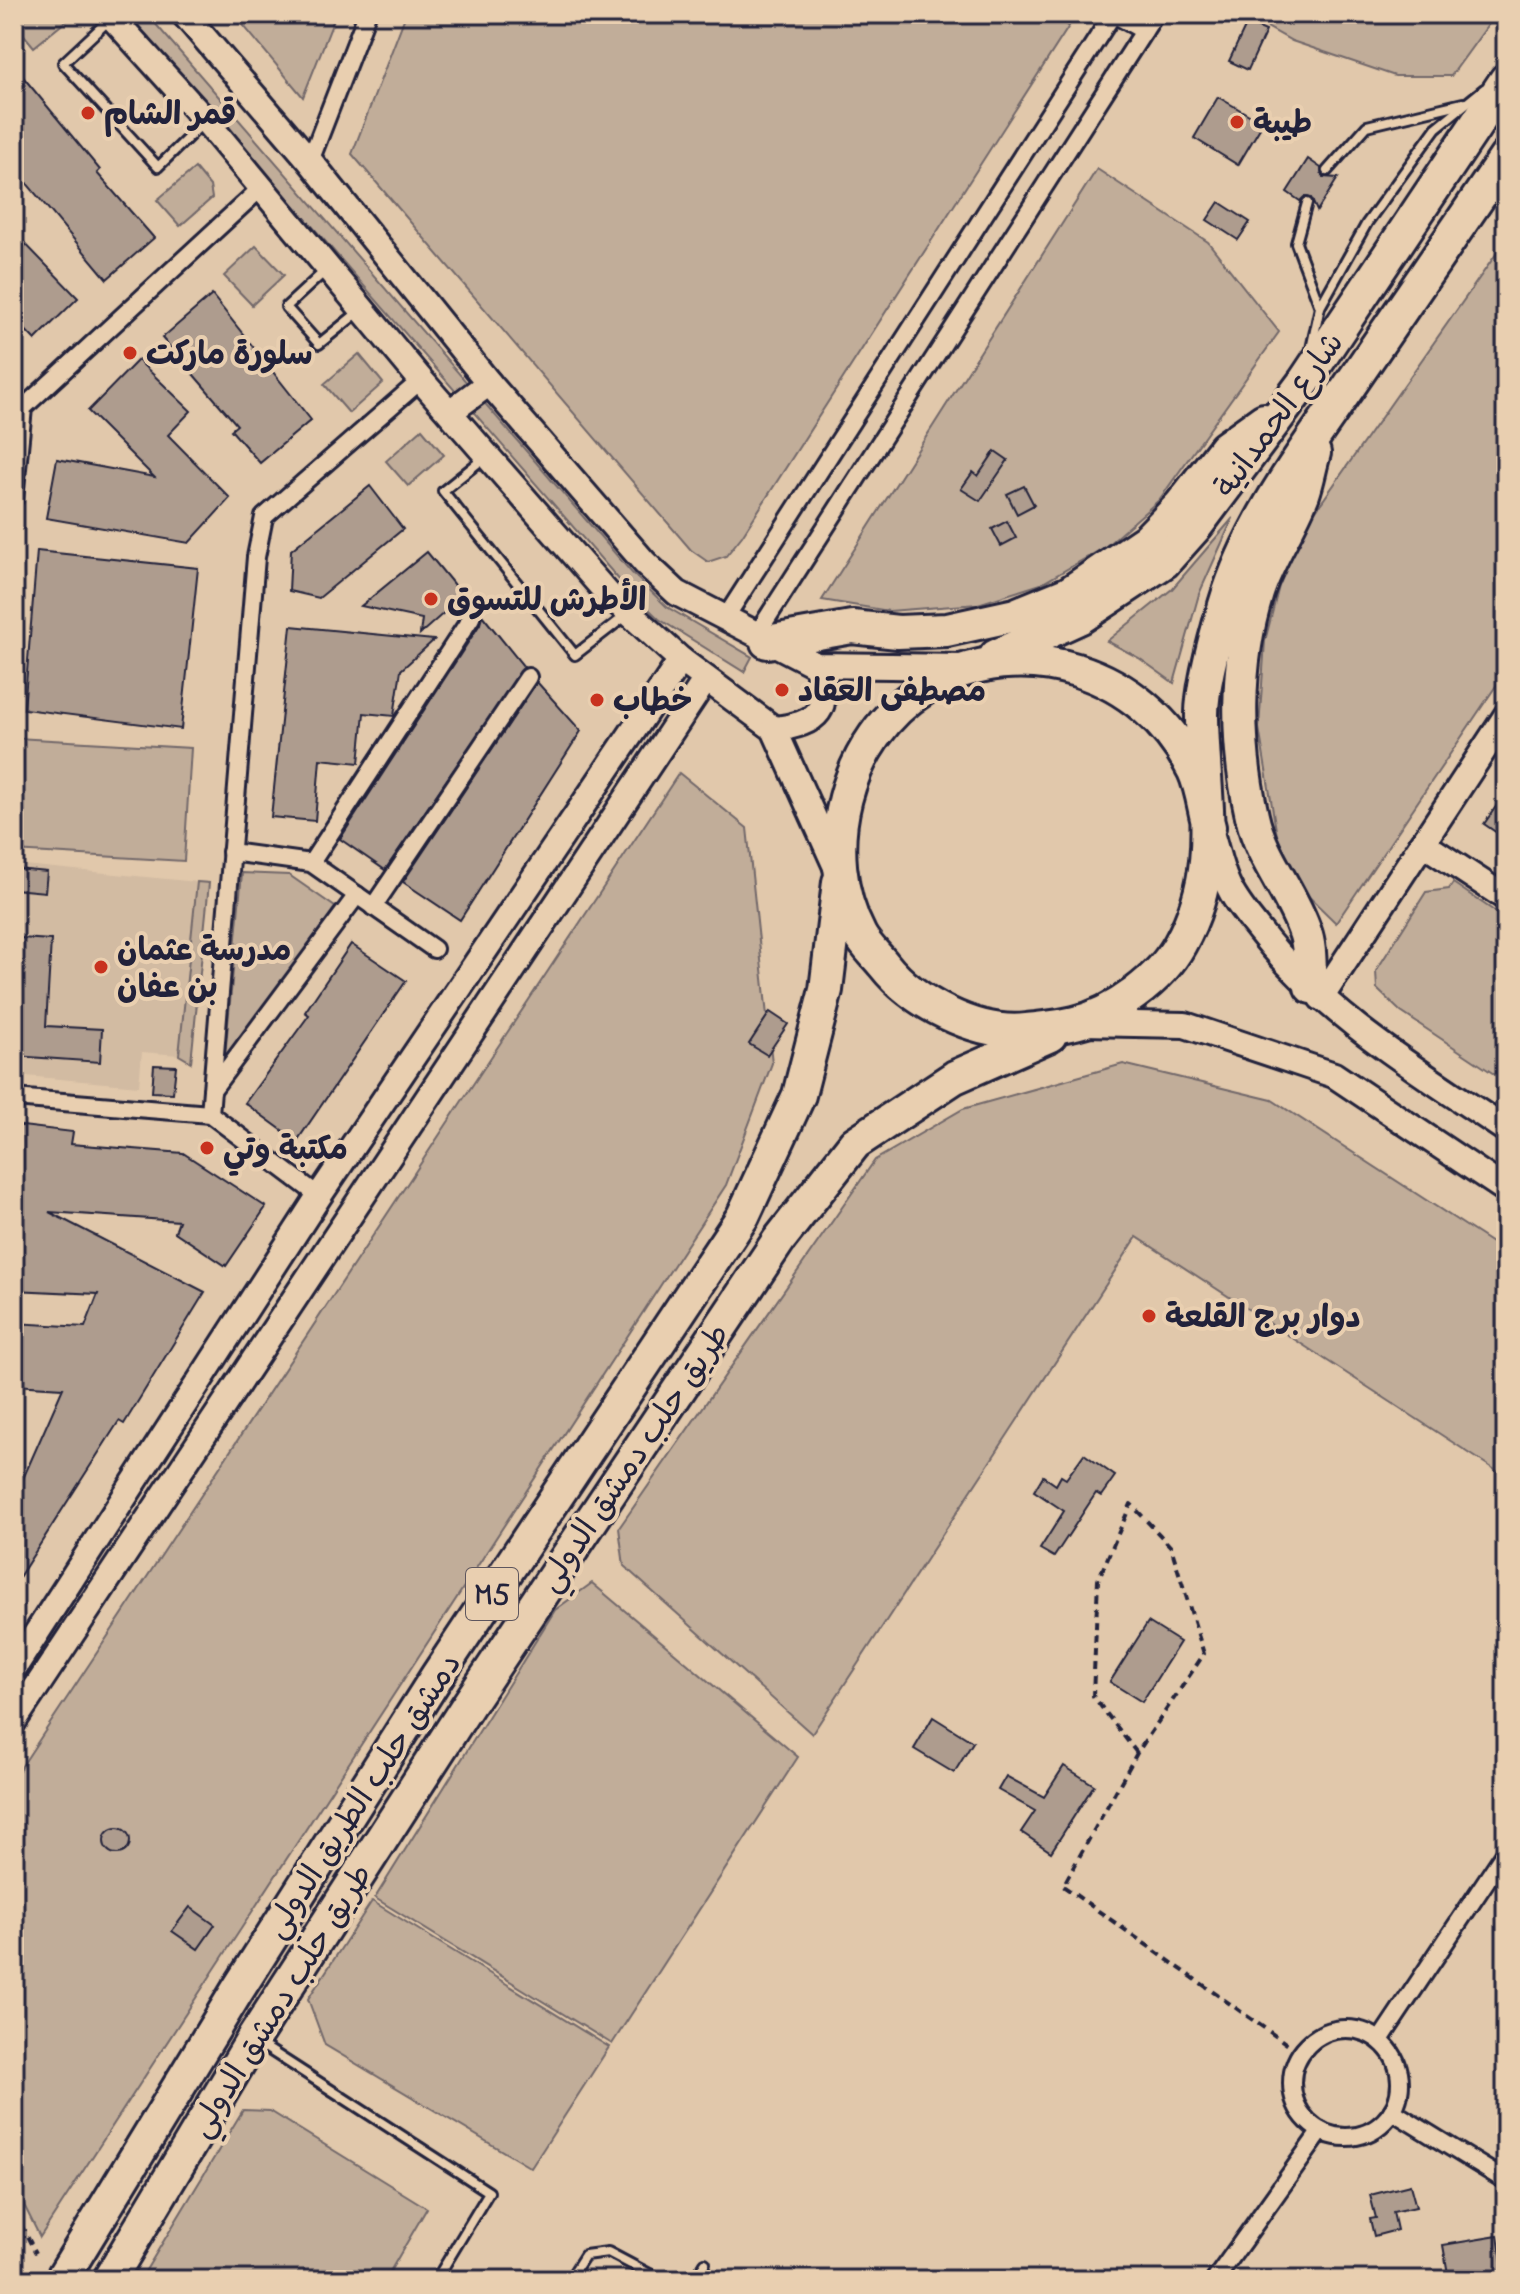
<svg xmlns="http://www.w3.org/2000/svg" width="1520" height="2294" viewBox="0 0 1520 2294" font-family="'Indie Flower','Playpen Sans Arabic',sans-serif">
<rect width="100%" height="100%" fill="#e1c8ab"/>
<filter id="ink" filterUnits="userSpaceOnUse"><feTurbulence type="fractalNoise" baseFrequency=".0125" numOctaves="2"/><feDisplacementMap in="SourceGraphic" scale="16" xChannelSelector="R" yChannelSelector="G"/><feConvolveMatrix kernelMatrix="1 2 1 2 8 2 1 2 1" color-interpolation-filters="sRGB"/></filter>
<g filter="url(#ink)">
<!-- built -->
<path fill="#d2bba2" d="M14 864 197 882 179 1055 142 1052 139 1086 14 1075Z"/>
<!-- green -->
<g fill="#c1ad99" stroke="#72686a" stroke-width="2">
<path d="M17 14H69L71 17 34 47 14 23Z"/>
<path d="M128 14H147L632 573 667 607 752 657 744 672 659 619 621 582Z"/>
<path d="M234 14H336L303 97Z"/>
<path d="M406 14H1048L1069 26 742 536 726 556 708 562 691 550 352 154Z"/>
<path d="M1244 14H1496L1451 76H1395L1292 41Z"/>
<path d="M195 168 210 186 212 198 180 226 157 200Z"/>
<path d="M1097 169 1208 242 1279 332 1159 500 1105 547 1041 584 978 604 889 611 822 600Z"/>
<path d="M1506 240V671L1336 923 1299 887 1277 836 1259 728 1265 641 1279 586 1307 523Z"/>
<path d="M256 246 284 275 252 305 224 276Z"/>
<path d="M359 354 383 383 349 413 324 384Z"/>
<path d="M422 429 444 455 408 486 386 461Z"/>
<path d="M1233 518 1199 594 1174 683 1139 658 1107 641 1172 589Z"/>
<path d="M16 738 191 748 184 861 14 851Z"/>
<path d="M679 773 747 828 772 1063 726 1185 40 2237 14 2185V1778Z"/>
<path d="M242 873 289 875 335 907 224 1067Z"/>
<path d="M197 882 209 883 191 1062 179 1055Z"/>
<path d="M1453 883 1506 919V1082L1401 1012 1377 989 1376 971 1426 892 1449 889Z"/>
<path d="M1123 1064 1272 1100 1506 1252V1477L1137 1237 812 1734 624 1566 619 1528 875 1160 963 1109Z"/>
<path d="M592 1583 798 1757 612 2044 375 1898 555 1610Z"/>
<path d="M372 1901 609 2047 531 2168 325 2045 308 1999Z"/>
<path d="M243 2110 270 2111 427 2208 385 2280H140Z"/>
</g>
<!-- building -->
<g fill="#ae9c8e" stroke="#22223b" stroke-width="2">
<path d="M1247 23 1266 31 1248 70 1229 61Z"/>
<path d="M14 66 100 170 97 173 154 238 107 279 14 168Z"/>
<path d="M1218 97 1263 123 1238 165 1194 138Z"/>
<path d="M1308 159 1321 168 1323 177 1338 178 1317 211 1311 198 1304 197 1300 201 1287 192Z"/>
<path d="M1219 202 1250 222 1238 240 1207 220Z"/>
<path d="M14 232 78 298 35 340 14 318Z"/>
<path d="M212 295 311 420 260 463 231 430 237 425 162 338Z"/>
<path d="M138 360 191 411 168 435 230 498 189 543 46 518 57 459 154 477 88 411Z"/>
<path d="M995 451 1008 460 980 501 961 489 973 472 978 476Z"/>
<path d="M370 486 403 529 319 598 289 591 291 550Z"/>
<path d="M1024 486 1034 505 1017 514 1007 494Z"/>
<path d="M1007 521 1016 538 1001 546 992 529Z"/>
<path d="M37 551 198 568 181 729 24 709Z"/>
<path d="M427 552 463 596 420 634 422 619 361 606Z"/>
<path d="M482 615 524 667 385 870 340 839 480 624Z"/>
<path d="M291 626 434 640 401 670 394 716 364 713 359 763 320 759 315 821 271 817Z"/>
<path d="M537 682 581 731 460 920 403 882Z"/>
<path d="M1506 792V839L1484 824Z"/>
<path d="M16 869 47 872 45 892 14 889Z"/>
<path d="M20 938 51 940 46 1026 102 1029 100 1062 14 1056Z"/>
<path d="M351 944 406 981 297 1141 245 1103 309 1015 305 1012Z"/>
<path d="M770 1012 788 1024 767 1055 749 1044Z"/>
<path d="M154 1065 176 1066 173 1093 152 1092Z"/>
<path d="M14 1125 73 1132 71 1144 183 1153 266 1207 226 1266 175 1232 179 1221 49 1212 205 1292 124 1424 119 1421 14 1585V1499L63 1388 14 1385V1323L85 1327 98 1294 14 1290Z"/>
<path d="M1084 1454 1115 1476 1101 1496 1096 1493 1054 1557 1040 1549 1064 1511 1034 1491 1043 1476 1056 1485 1061 1476 1066 1479Z"/>
<path d="M1148 1622 1180 1642 1142 1702 1110 1682Z"/>
<path d="M933 1717 973 1742 954 1773 914 1749Z"/>
<path d="M1064 1766 1094 1785 1051 1852 1021 1832 1035 1811 998 1790 1006 1776 1044 1797Z"/>
<circle cx="117" cy="1841" r="13"/>
<path d="M190 1907 215 1925 198 1949 172 1931Z"/>
<path d="M1410 2185 1416 2207 1393 2212 1397 2230 1374 2236 1370 2219 1376 2218 1370 2195Z"/>
<path d="M1498 2236 1505 2280H1449L1443 2245Z"/>
</g>
<g fill="none" stroke-linecap="round" stroke-linejoin="round">
<!-- lane casing -->
<g stroke="#22223b" stroke-width="14">
<g id="lane">
<path d="M109 20 63 63 158 167 202 124"/>
<path d="M1327 171 1367 126 1463 103"/>
<path d="M1307 203 1296 243 1320 307"/>
<path d="M326 270 286 307 319 344 361 310"/>
<path d="M1311 349 1320 307 1367 223 1436 128 1484 89"/>
<path d="M484 458 443 491 575 655 628 614"/>
<path d="M260 2044 489 2192 436 2280"/>
<path d="M569 2280 585 2255 608 2252 661 2280"/>
<path d="M695 2280 705 2263"/>
</g>
</g>
<!-- street casing -->
<g stroke="#22223b" stroke-width="22">
<g id="street">
<path d="M1114 14 1144 31"/>
<path d="M310 161 367 14"/>
<path d="M14 499 23 408 262 187"/>
<path d="M724 620 1113 14"/>
<path d="M755 637 1155 14"/>
<path d="M231 852 311 863 434 949"/>
<path d="M311 863 471 618"/>
<path d="M373 907 528 677"/>
<path d="M212 1090 357 895"/>
<path d="M14 1098 210 1114 319 1196"/>
<path d="M210 1114 256 557 264 517 421 380"/>
<circle cx="1346" cy="2083" r="54"/>
<path d="M1380 2040 1506 1851"/>
<path d="M1392 2111 1506 2181"/>
<path d="M1215 2280 1321 2131"/>
</g>
</g>
<!-- secondary casing -->
<g stroke="#22223b" stroke-width="30">
<g id="secondary">
<path d="M109 14 206 121 421 380 607 593 681 660 774 729 837 869"/>
<path d="M184 14 310 161 489 383 645 563 677 593 816 665 964 667"/>
<path d="M450 412 489 383"/>
<path d="M774 729C819 724 833 709 816 665"/>
<path d="M1212 836C1217 852 1220 868 1227 883 1234 900 1247 915 1258 929 1324 1015 1417 1070 1506 1130"/>
<path d="M1422 843 1506 898"/>
<path d="M1321 998 1506 716"/>
<path d="M1083 1023 1185 1025 1334 1075 1506 1190"/>
<path d="M14 1668 319 1196 681 660"/>
<path d="M14 1721 706 679"/>
</g>
</g>
<!-- highway casing -->
<g stroke="#22223b" stroke-width="38">
<g id="highway">
<path d="M767 642 852 627 898 632 947 630 1015 615 1069 593 1147 540 1180 506 1225 448 1264 420"/>
<path d="M996 656 1081 617 1164 562 1197 525 1304 382 1506 80"/>
<path d="M1209 827C1204 809 1202 788 1194 771 1145 671 1022 630 925 688 844 738 816 851 860 935 865 945 876 955 884 965 913 1002 977 1036 1027 1030 1043 1028 1059 1027 1075 1023 1114 1014 1161 979 1180 944 1223 867 1203 800 1202 718 1201 687 1216 635 1225 605 1249 524 1301 456 1348 388 1401 311 1453 234 1506 157"/>
<path d="M1311 987C1309 970 1311 948 1305 932 1292 892 1261 859 1252 816 1236 745 1235 664 1257 593 1268 558 1290 528 1303 494 1308 480 1310 466 1314 453"/>
<path d="M61 2280 237 1991 437 1676 743 1216 799 1095 826 990 839 882"/>
<path d="M109 2280 253 2039 468 1705 779 1240 855 1143 955 1077 1050 1035"/>
</g>
</g>
<!-- path -->
<g stroke="#22223b" stroke-width="4" stroke-dasharray="8 6" stroke-linecap="butt">
<path d="M1137 1753 1093 1696 1098 1580 1131 1504 1171 1547 1204 1654 1137 1753 1063 1886 1301 2054"/>
<path d="M14 2212 36 2253"/>
</g>
<!-- lane -->
<use href="#lane" stroke="#e9cfb0" stroke-width="8"/>
<!-- street -->
<use href="#street" stroke="#e9cfb0" stroke-width="16"/>
<!-- secondary -->
<use href="#secondary" stroke="#e9cfb0" stroke-width="24"/>
<!-- highway -->
<use href="#highway" stroke="#e9cfb0" stroke-width="32"/>
</g>
</g>
<!-- markers -->
<g fill="#c8321e" stroke="#e9cfb0" stroke-width="3">
<circle cx="88" cy="113" r="8"/>
<circle cx="1237" cy="122" r="8"/>
<circle cx="130" cy="353" r="8"/>
<circle cx="431" cy="599" r="8"/>
<circle cx="782" cy="690" r="8"/>
<circle cx="597" cy="700" r="8"/>
<circle cx="101" cy="967" r="8"/>
<circle cx="207" cy="1148" r="8"/>
<circle cx="1149" cy="1316" r="8"/>
</g>
<g text-anchor="middle" stroke-width="8" stroke-linejoin="round" paint-order="stroke">
<!-- shield labels -->
<rect fill="#e9cfb0" stroke="#5e565e" stroke-width="2" x="466" y="1568" width="52" height="52" rx="6"/>
<g font-size="30" font-weight="bold" fill="#22223b">
<text x="492" y="1604">M5</text>
</g>
<!-- poi labels -->
<g font-size="32" font-weight="bold" fill="#22223b" stroke="#e9cfb0" text-anchor="start">
<text x="104" y="124">قمر الشام</text>
<text x="1253" y="133">طيبة</text>
<text x="146" y="364">سلورة ماركت</text>
<text x="447" y="610">الأطرش للتسوق</text>
<text x="798" y="701">مصطفى العقاد</text>
<text x="613" y="711">خطاب</text>
<text x="117" y="960">مدرسة عثمان<tspan x="117" dy="37">بن عفان</tspan></text>
<text x="223" y="1159">مكتبة وتي</text>
<text x="1165" y="1327">دوار برج القلعة</text>
</g>
<!-- street labels -->
<g font-size="32" fill="#22223b" stroke="#e9cfb0">
<text transform="translate(1278 414) rotate(-54)" y="11">شارع الحمدانية</text>
<text transform="translate(633 1457) rotate(-56)" y="11">طريق حلب دمشق الدولي</text>
<text transform="translate(362 1795) rotate(-57)" y="11">دمشق حلب الطريق الدولي</text>
<text transform="translate(280 2000) rotate(-58)" y="11">طريق حلب دمشق الدولي</text>
</g>
</g>
<!-- margin -->
<rect width="1520" height="2294" fill="none" stroke="#e9cfb0" stroke-width="48"/>
<rect x="24" y="24" width="1472" height="2246" fill="none" stroke="#22223b" stroke-width="3" filter="url(#ink)"/>
</svg>
